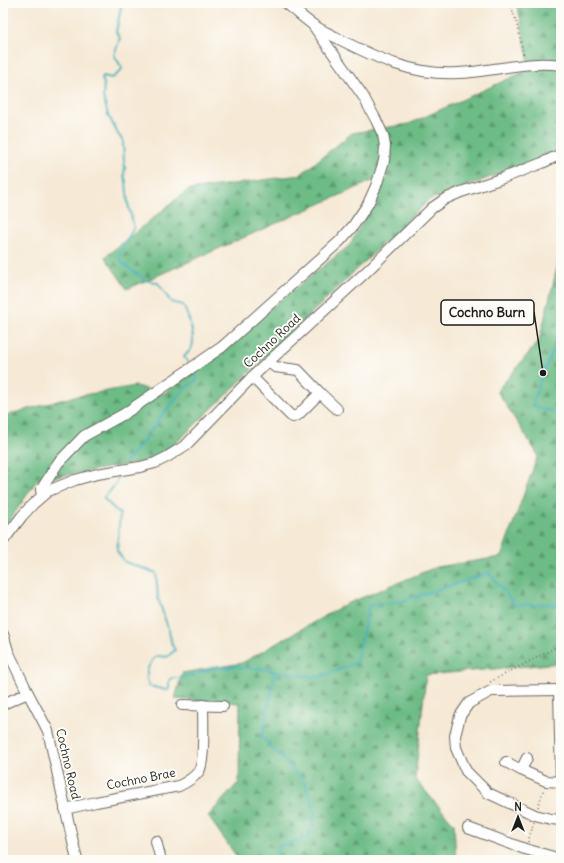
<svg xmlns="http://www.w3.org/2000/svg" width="564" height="863" viewBox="0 0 564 863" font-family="Delius,sans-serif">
<defs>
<pattern id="forest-firs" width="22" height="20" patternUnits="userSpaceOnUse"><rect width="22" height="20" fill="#6dbc86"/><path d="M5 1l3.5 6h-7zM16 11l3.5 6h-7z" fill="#59986d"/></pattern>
</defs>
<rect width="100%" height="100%" fill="#fdfcf7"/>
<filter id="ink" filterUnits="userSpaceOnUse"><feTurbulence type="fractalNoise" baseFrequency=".025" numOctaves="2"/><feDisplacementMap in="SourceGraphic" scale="8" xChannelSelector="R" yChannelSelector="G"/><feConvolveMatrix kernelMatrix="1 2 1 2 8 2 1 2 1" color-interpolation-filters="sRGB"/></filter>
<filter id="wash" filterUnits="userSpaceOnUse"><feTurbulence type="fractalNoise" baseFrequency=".012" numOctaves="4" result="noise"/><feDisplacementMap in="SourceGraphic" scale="16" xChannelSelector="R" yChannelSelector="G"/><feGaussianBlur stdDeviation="0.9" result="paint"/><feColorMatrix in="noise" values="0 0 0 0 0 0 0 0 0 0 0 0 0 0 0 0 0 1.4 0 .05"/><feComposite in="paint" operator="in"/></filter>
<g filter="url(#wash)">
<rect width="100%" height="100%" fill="#f6e9d5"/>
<!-- forest -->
<g fill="url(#forest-firs)" stroke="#446c51">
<path d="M515 3H561V151L429 200 175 444 147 461 37 480 3 530V416L72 397 136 386 163 394 350 245 388 174 127 289 105 257 188 190 300 175 352 133 409 124 530 69 519 12Z"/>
<path d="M561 252V663L426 675 415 779 454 824 456 860H239L208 816 239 782 240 703 175 699 182 673 242 663 344 605 436 567 501 557 538 455 497 391 539 341Z"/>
</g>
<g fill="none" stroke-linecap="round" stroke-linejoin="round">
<!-- stream -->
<g stroke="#3eaeb9" stroke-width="2">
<path d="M120 3 121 7 116 32 120 38 114 55 122 68 121 71 112 78 103 76 102 80 104 83 103 97 108 115 118 134 123 141 124 162 125 167 124 175 126 181 128 204 134 227 119 255 122 263 145 280 158 283 171 302 183 305C188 315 197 339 191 349 189 352 186 354 184 357L188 362"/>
<path d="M561 334 543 373 532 406 551 411 561 415"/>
<path d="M125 462 146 438 162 415 185 388 197 380V375"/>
<path d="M118 475C118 484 110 491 104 497V499L120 514 117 551 125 562 156 573 158 598 169 631 172 645 175 650 167 657 158 656 153 659 147 670V679L149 686 166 690 169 689V680L173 678H182L192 674 203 672 214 667 218 666 225 669 233 666 243 668 267 669 275 672"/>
<path d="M274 860V857L280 846 308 837 315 811 304 781 262 737 269 706 275 672 320 677 356 663 369 605 403 601 489 573 515 605 561 604"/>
</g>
</g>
</g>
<g filter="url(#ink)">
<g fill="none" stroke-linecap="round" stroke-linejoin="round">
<!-- minor casing -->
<g stroke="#68645d" stroke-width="12">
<g id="minor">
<path d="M286 3C295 10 303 18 312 24 320 30 330 34 339 39 376 58 415 76 458 73 492 72 526 60 561 65"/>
<path d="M269 362 275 367 298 370 320 393"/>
<path d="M252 377 291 416 293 417 298 415 320 393 337 409"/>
<path d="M42 496 41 490 58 463 84 436 124 414 222 347 340 241 353 226 368 204 376 186 384 161 385 146 383 135 376 120 363 96 313 25"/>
<path d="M3 541 22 516 33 504 48 491 75 480 97 474 140 467 155 463 167 457 186 445 252 377 366 272 432 208 445 199 461 192 503 178 542 163 561 154"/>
<path d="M3 634 8 651 28 693 45 725 48 731 77 860"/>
<path d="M559 690 561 782"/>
<path d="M561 690 491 691 469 703 460 716 455 736 456 748 466 771 488 793 535 815 551 819 561 820"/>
<path d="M3 704 28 693"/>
<path d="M182 705 223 706"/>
<path d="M506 762 521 770 546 781 561 782"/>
<path d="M521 770 527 758"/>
<path d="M65 809 96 802 179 786C187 782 194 778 199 771 205 762 203 718 203 705"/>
<path d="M468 828 525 849 561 859"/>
<path d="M156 841 161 860"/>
</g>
</g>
<!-- path -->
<g stroke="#68645d" stroke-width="1.5" stroke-dasharray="1 3" stroke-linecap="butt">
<path d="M510 3 517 24 524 57"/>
<path d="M490 682 561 645"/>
<path d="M538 807 544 788"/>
<path d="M528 842 534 822"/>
</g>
<!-- minor -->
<use href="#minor" stroke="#fff" stroke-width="10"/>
</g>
</g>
<g text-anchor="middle" stroke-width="4" stroke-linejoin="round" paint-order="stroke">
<!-- street labels -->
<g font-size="12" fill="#1c1c1c" stroke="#fdfcf7">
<text transform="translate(272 341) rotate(-43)" y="4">Cochno Road</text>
<text transform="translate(68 764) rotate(77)" y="4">Cochno Road</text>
<text transform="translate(141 779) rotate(-11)" y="4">Cochno Brae</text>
</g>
</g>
<!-- callouts -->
<path fill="none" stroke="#1c1c1c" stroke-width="1.5" d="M543 373L534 312"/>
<circle fill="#1c1c1c" stroke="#fdfcf7" stroke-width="1.5" cx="543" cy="373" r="4"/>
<rect fill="#fdfcf7" stroke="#1c1c1c" stroke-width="1.5" x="441" y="300" width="93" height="25" rx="4"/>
<g font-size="13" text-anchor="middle" font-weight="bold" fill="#1c1c1c">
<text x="487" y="317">Cochno Burn</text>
</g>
<!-- margin -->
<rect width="564" height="863" fill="none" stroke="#fdfcf7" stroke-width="16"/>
<!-- north arrow -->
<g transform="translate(518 817)" stroke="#fdfcf7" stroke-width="3" paint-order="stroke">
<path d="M0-3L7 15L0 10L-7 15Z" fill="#1c1c1c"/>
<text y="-6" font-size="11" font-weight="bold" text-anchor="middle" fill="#1c1c1c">N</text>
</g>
</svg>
